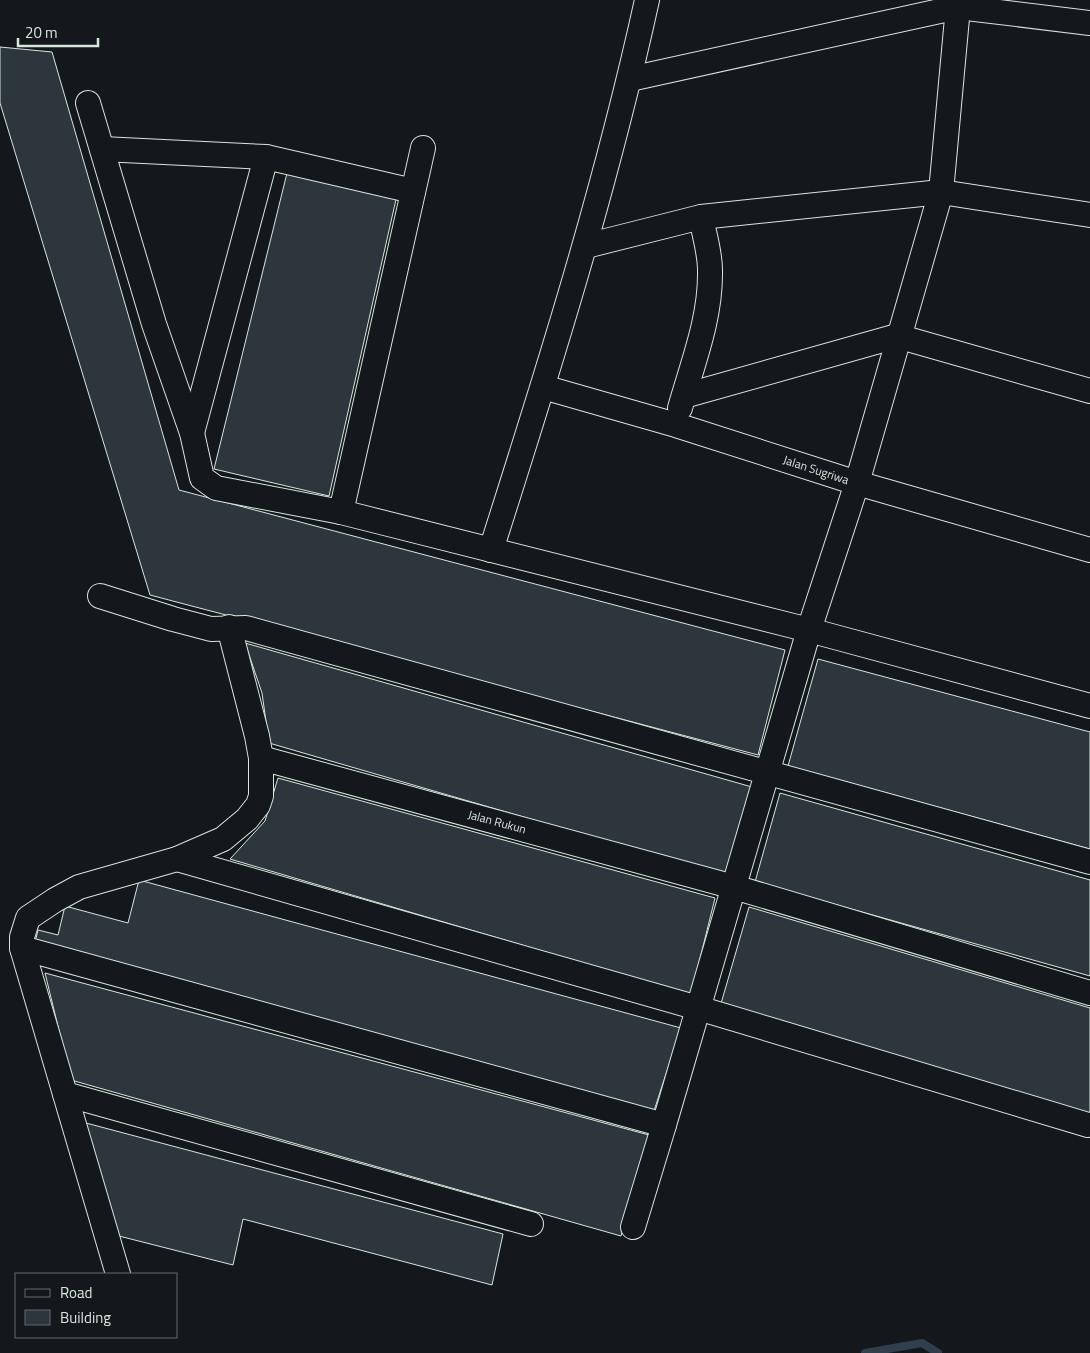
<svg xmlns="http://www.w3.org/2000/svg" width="1090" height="1353" viewBox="0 0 1090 1353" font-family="'Titillium Web',sans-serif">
<rect width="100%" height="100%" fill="#14181c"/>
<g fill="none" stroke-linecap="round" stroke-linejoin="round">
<!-- stream -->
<path stroke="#2f3f4d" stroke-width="8" d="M865 1353 922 1343 938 1353"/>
</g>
<!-- building -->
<g fill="#2c363c" stroke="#d8e6dc">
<path d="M0 47 52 52 179 490 785 650 758 755 150 595 0 103Z"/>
<path d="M289 165 397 195 329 496 214 469Z"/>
<path d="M245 643 752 787 726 876 269 743 262 693Z"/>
<path d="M818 659 1090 732V849L788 766Z"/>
<path d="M278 778 715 898 691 995 230 859 265 821Z"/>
<path d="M780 793 1090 880V976L755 882Z"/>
<path d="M139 880 681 1028 652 1117 34 947 38 930 58 935 65 906 128 923Z"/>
<path d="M749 907 1090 1008V1116L720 1007Z"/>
<path d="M45 973 649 1135 621 1236 71 1080Z"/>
<path d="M86 1123 503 1234 492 1285 243 1219 233 1265 115 1235Z"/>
</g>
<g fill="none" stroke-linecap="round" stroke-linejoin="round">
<!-- minor casing -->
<g stroke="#d8e6dc" stroke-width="26">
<g id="minor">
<path d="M630 79 958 7 1090 23"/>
<path d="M88 103 154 324 192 433 202 478 216 488 341 512 809 630 1090 706"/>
<path d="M102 149 266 157 413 191"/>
<path d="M586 246 701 217 941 192 1090 215"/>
<path d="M543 387 676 425 857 483 1090 550"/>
<path d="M684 396 897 336 1090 391"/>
<path d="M680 408C693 362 711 318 710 270 710 252 704 234 701 217"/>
<path d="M192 433 266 157"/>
<path d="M341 512 423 148"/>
<path d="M491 550C549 368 606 187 647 0"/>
<path d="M100 596 173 619 211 629 246 628 1090 862"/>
<path d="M261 758 734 887 1090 993"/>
<path d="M177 859 698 1008 1088 1125"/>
<path d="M22 948 664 1125 809 630 857 483 941 192 958 7 956 0"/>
<path d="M65 1094 531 1224"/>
<path d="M633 1227 664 1125"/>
<path d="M118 1274 22 948V937L28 918 55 900 79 887 177 859 223 839 247 819 258 805 261 796V758L257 736 229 627"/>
</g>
</g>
<!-- minor -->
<use href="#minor" stroke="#14181c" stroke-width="24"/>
</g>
<g text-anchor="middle" stroke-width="4" stroke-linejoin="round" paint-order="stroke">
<!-- street labels -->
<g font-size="12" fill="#d8e6dc" stroke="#14181c">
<text transform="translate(816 470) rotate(18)" y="4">Jalan Sugriwa</text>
<text transform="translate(497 822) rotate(15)" y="4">Jalan Rukun</text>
</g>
</g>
<!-- legend -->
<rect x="15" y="1273" width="162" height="65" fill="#14181c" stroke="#626a69"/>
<rect x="25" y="1289" width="25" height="8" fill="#14181c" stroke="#626a69"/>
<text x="60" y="1298" font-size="15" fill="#d8e6dc">Road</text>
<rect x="25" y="1310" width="25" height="15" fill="#2c363c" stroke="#626a69"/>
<text x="60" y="1323" font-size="15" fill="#d8e6dc">Building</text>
<!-- scale -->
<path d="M18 38v8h80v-8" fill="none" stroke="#d8e6dc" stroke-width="2.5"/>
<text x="25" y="38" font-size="15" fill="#d8e6dc" stroke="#14181c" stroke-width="4" paint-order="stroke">20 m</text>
</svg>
